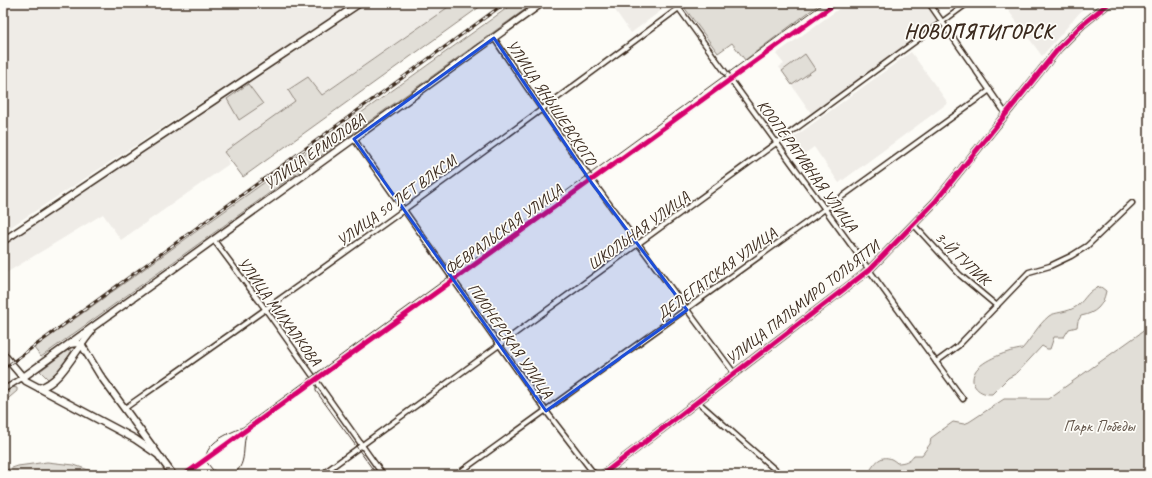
<svg xmlns="http://www.w3.org/2000/svg" width="1152" height="478" viewBox="0 0 1152 478" font-family="Caveat,sans-serif">
<rect width="100%" height="100%" fill="#fdfcf7"/>
<filter id="ink" filterUnits="userSpaceOnUse"><feTurbulence type="fractalNoise" baseFrequency=".025" numOctaves="2"/><feDisplacementMap in="SourceGraphic" scale="8" xChannelSelector="R" yChannelSelector="G"/><feConvolveMatrix kernelMatrix="1 2 1 2 8 2 1 2 1" color-interpolation-filters="sRGB"/></filter>
<g filter="url(#ink)">
<!-- built -->
<g fill="#efece7">
<path d="M3 3H353L3 232Z"/>
<path d="M369 3H454L321 95 289 90 296 101 225 152 229 164 121 240 103 214 6 273 3 267V246Z"/>
<path d="M610 3H663L666 7 631 33Z"/>
<path d="M847 3H925L938 22 811 113 779 67 784 64 776 54Z"/>
<path d="M1009 3H1088L1042 56 1005 6Z"/>
<path d="M911 52 948 103 839 183 814 147 804 154 793 138Z"/>
</g>
<!-- green -->
<g fill="#e1ded7" stroke="#8e847a">
<path d="M454 3H485L243 177 224 152 295 101 288 90 308 77 322 95Z"/>
<path d="M514 3H534L41 357 34 348Z"/>
<path d="M681 3H821L745 60 732 43 718 53Z"/>
<path d="M805 54 815 69 792 85 782 71Z"/>
<path d="M248 84 263 104 239 120 227 99Z"/>
<path d="M1101 287 1106 291C1103 306 1096 313 1081 316L1078 321 1077 327 1069 329 1064 337H1054L1050 349H1047L1042 346 1017 373 1008 378 992 394C980 395 968 385 975 372 981 360 1010 350 1022 349 1032 338 1037 326 1049 316 1054 312 1068 313 1077 306 1086 299 1089 288 1101 287Z"/>
<path d="M1149 327V475H872L870 471C877 458 886 453 897 463 904 463 910 461 914 455H922L930 444 931 438 953 422 964 424 969 422 1004 399H1048Z"/>
<path d="M68 350H71L70 354 50 381 40 371Z"/>
<path d="M12 387 17 388V391L3 403V393Z"/>
<path d="M47 462 74 465 103 475H3V471L18 466Z"/>
</g>
<g fill="none" stroke-linecap="round" stroke-linejoin="round">
<!-- street casing -->
<g stroke="#3b2a1e" stroke-width="7">
<g id="street">
<path d="M675 3 963 399"/>
<path d="M929 3 1006 114"/>
<path d="M494 38C569 153 652 262 734 373"/>
<path d="M354 139 546 411 595 475"/>
<path d="M914 225 960 275 997 306"/>
<path d="M213 239 266 310 383 475"/>
<path d="M936 362 958 346 1029 272 1050 266 1071 256 1087 246 1132 203"/>
<path d="M3 390 22 378"/>
<path d="M698 402 781 475"/>
<path d="M125 408C312 278 496 144 679 8"/>
<path d="M184 475 836 3"/>
<path d="M321 475 968 3"/>
<path d="M456 475 990 90"/>
</g>
</g>
<!-- secondary casing -->
<g stroke="#3b2a1e" stroke-width="9">
<g id="secondary">
<path d="M3 241 360 3"/>
<path d="M70 344 77 343 83 347 100 375 173 475"/>
<path d="M3 354 26 381 135 439 157 454"/>
<path d="M22 378 542 3"/>
<path d="M39 388C61 383 76 349 91 332"/>
<path d="M602 475 869 270 935 202 1059 48 1082 25 1109 3"/>
</g>
</g>
<!-- street -->
<use href="#street" stroke="#fdfcf7" stroke-width="4"/>
<!-- secondary -->
<use href="#secondary" stroke="#fdfcf7" stroke-width="6"/>
<!-- tram -->
<g stroke="#3b2a1e" stroke-width="1">
<path d="M319 371 316 375V391L377 475"/>
<path d="M219 475 212 469 205 460C207 441 228 434 243 427L824 3"/>
<path d="M232 475C252 463 237 440 252 424"/>
</g>
<!-- rail casing -->
<g stroke="#3b2a1e" stroke-width="3">
<path id="rail" d="M3 369 505 3"/>
</g>
<!-- rail -->
<use href="#rail" stroke="#fdfcf7" stroke-width="1.5" stroke-dasharray="4.5" stroke-linecap="butt"/>
<!-- cycleway casing -->
<g stroke="#fdfcf7" stroke-width="8">
<g id="cycleway">
<path d="M184 475 836 3"/>
<path d="M602 475 869 270 935 202 1059 48 1082 25 1109 3"/>
</g>
</g>
<!-- cycleway -->
<use href="#cycleway" stroke="#d6006c" stroke-width="5"/>
</g>
</g>
<!-- marked area -->
<path fill="#1d4ed8" fill-opacity="0.2" stroke="#1d4ed8" stroke-width="3" stroke-linejoin="round" d="M494 38 591 182 687 310 546 411 354 139Z"/>
<g text-anchor="middle" stroke-width="3.5" stroke-linejoin="round" paint-order="stroke">
<!-- street labels -->
<g font-size="16" fill="#3b2a1e" stroke="#fdfcf7">
<text transform="translate(552 102) rotate(56)" y="6">УЛИЦА ЯНЫШЕВСКОГО</text>
<text transform="translate(314 151) rotate(-35)" y="6">УЛИЦА ЕРМОЛОВА</text>
<text transform="translate(808 165) rotate(54)" y="6">КООПЕРАТИВНАЯ УЛИЦА</text>
<text transform="translate(396 200) rotate(-36)" y="6">УЛИЦА 50 ЛЕТ ВЛКСМ</text>
<text transform="translate(503 229) rotate(-36)" y="6">ФЕВРАЛЬСКАЯ УЛИЦА</text>
<text transform="translate(638 230) rotate(-36)" y="6">ШКОЛЬНАЯ УЛИЦА</text>
<text transform="translate(963 258) rotate(44)" y="6">3-Й ТУПИК</text>
<text transform="translate(716 273) rotate(-36)" y="6">ДЕЛЕГАТСКАЯ УЛИЦА</text>
<text transform="translate(802 302) rotate(-38)" y="6">УЛИЦА ПАЛЬМИРО ТОЛЬЯТТИ</text>
<text transform="translate(280 311) rotate(54)" y="6">УЛИЦА МИХАЛКОВА</text>
<text transform="translate(511 340) rotate(55)" y="6">ПИОНЕРСКАЯ УЛИЦА</text>
</g>
<!-- park labels -->
<g font-size="16" fill="#64574c" stroke="#fdfcf7">
<text x="1099" y="431">Парк Победы</text>
</g>
<!-- district labels -->
<g font-size="20" font-weight="bold" letter-spacing="1" fill="#3b2a1e" stroke="#fdfcf7">
<text x="979" y="38">НОВОПЯТИГОРСК</text>
</g>
</g>
<!-- margin -->
<rect width="1152" height="478" fill="none" stroke="#fdfcf7" stroke-width="16"/>
<rect x="8" y="8" width="1136" height="462" fill="none" stroke="#3b2a1e" stroke-width="1.5" filter="url(#ink)"/>
</svg>
